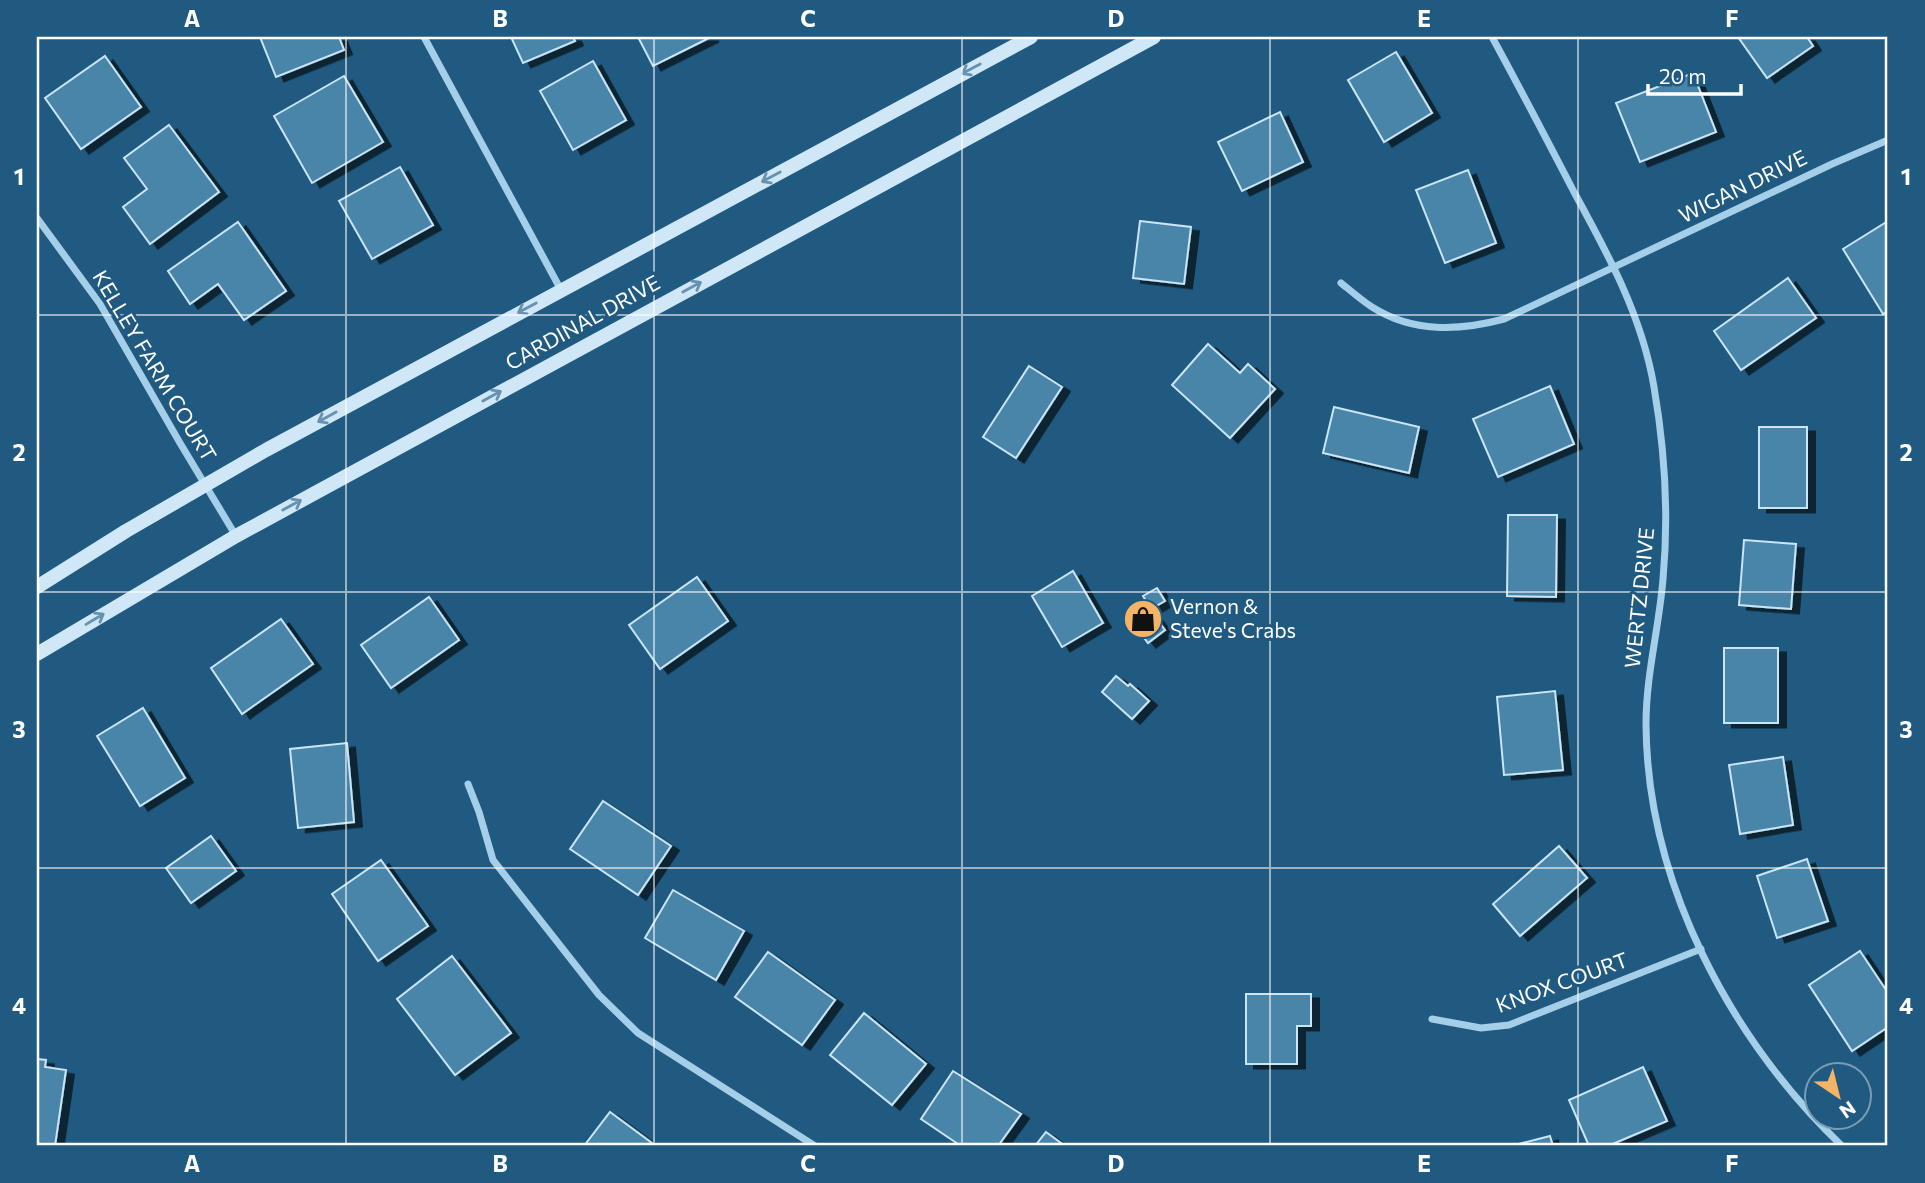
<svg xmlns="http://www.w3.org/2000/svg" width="1925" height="1183" viewBox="0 0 1925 1183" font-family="Commissioner,sans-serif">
<defs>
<filter id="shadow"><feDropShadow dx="8" dy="4.5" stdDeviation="0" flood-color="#0009"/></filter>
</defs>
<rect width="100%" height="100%" fill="#205a80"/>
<!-- building -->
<g fill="#4884a9" stroke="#c9e5f6" stroke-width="2" filter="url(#shadow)">
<path d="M260 37H339L344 50 276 77Z"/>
<path d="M511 37H573L575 41 523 63Z"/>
<path d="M638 37H711L653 66Z"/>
<path d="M1738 37H1807L1813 46 1767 78Z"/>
<path d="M1396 52 1432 113 1384 142 1348 80Z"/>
<path d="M105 56 141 107 81 149 45 98Z"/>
<path d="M593 61 626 120 573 150 540 91Z"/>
<path d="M1693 73 1716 132 1640 162 1616 103Z"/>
<path d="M344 76 383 142 312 183 274 116Z"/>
<path d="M1280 112 1303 162 1242 191 1218 142Z"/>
<path d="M169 125 219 192 150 244 123 207 147 189 124 158Z"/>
<path d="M400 167 433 225 372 259 339 201Z"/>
<path d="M1468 170 1496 243 1445 263 1416 190Z"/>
<path d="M1140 221 1191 227 1184 284 1133 278Z"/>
<path d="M1888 221V311L1883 314 1843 249Z"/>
<path d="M238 222 286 291 244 320 218 284 190 304 168 271Z"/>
<path d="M1788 278 1816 318 1741 370 1714 331Z"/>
<path d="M1208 344 1240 373 1248 364 1275 389 1230 438 1172 385Z"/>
<path d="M1029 366 1062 387 1016 458 983 437Z"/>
<path d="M1550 386 1574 444 1498 477 1473 419Z"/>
<path d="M1334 407 1419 427 1409 473 1323 453Z"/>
<rect x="1759" y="427" width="48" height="81"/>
<path d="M1508 515H1557L1556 597 1507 596Z"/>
<path d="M1744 540 1796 544 1791 609 1739 605Z"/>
<path d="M1073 571 1103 623 1062 647 1032 596Z"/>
<path d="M697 577 728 621 660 669 629 625Z"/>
<path d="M1157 588 1165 601 1151 609 1143 596Z"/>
<path d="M429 597 459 640 391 688 361 645Z"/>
<path d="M1143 601 1165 630 1148 643 1126 614Z"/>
<path d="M281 619 313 664 242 714 211 668Z"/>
<rect x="1724" y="648" width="54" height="75"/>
<path d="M1116 676 1128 686 1130 684 1149 701 1132 719 1102 692Z"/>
<path d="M1555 691 1563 770 1504 775 1497 697Z"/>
<path d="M143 708 185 778 140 806 97 736Z"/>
<path d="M347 743 354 822 298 828 290 749Z"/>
<path d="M1783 757 1793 825 1740 834 1729 765Z"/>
<path d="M603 801 671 846 638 895 570 849Z"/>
<path d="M211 836 236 871 191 903 166 868Z"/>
<path d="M1559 846 1587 878 1520 936 1493 904Z"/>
<path d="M1807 859 1828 921 1777 938 1757 876Z"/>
<path d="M381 860 428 926 378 961 332 894Z"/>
<path d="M673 890 744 931 716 980 645 938Z"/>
<path d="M1860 951 1888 993V1027L1852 1051 1809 985Z"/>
<path d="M768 952 835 1000 802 1045 735 997Z"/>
<path d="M452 956 511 1033 455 1075 397 999Z"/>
<path d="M1246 994H1311V1026H1297V1064H1246Z"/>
<path d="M864 1013 926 1064 892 1105 830 1055Z"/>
<path d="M37 1059 46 1060 45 1067 66 1070 55 1146H37Z"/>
<path d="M1643 1067 1667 1121 1608 1146H1589L1569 1100Z"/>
<path d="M953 1071 1021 1114 998 1146H961L921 1119Z"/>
<path d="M610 1112 656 1146H584Z"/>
<path d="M1046 1132 1065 1146H1035Z"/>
<path d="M1550 1136 1553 1146H1511Z"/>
</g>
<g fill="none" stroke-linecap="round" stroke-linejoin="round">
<!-- street -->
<g stroke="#a5cfe8" stroke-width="7">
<path d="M424 37 561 290"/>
<path d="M1492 37C1520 88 1547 140 1574 192 1608 254 1642 316 1654 387 1665 451 1669 514 1663 579 1659 628 1646 675 1646 724 1647 882 1729 1037 1842 1146"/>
<path d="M37 218 100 304 180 443 236 536"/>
<path d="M1341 283C1351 291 1361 300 1372 307 1413 333 1459 331 1504 319L1832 164 1888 140"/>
<path d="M468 784 479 812 493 860 599 995 638 1033 815 1146"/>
<path d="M1432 1019 1481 1028 1509 1025 1701 949"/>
</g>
<!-- secondary -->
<g stroke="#cfe7f6" stroke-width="14">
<path d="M37 587 126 531 266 450 1031 37"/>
<path d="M37 654 236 536 1154 37"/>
</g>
</g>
<!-- one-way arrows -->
<defs><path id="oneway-shaft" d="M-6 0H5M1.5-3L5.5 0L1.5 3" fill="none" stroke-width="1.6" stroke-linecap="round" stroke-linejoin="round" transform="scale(1.75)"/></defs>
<g stroke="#6692af">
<use href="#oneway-shaft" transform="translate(971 69) rotate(152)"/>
<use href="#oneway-shaft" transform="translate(771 177) rotate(152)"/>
<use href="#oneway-shaft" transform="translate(692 287) rotate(-29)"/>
<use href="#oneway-shaft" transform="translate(527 308) rotate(152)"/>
<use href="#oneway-shaft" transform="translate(492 396) rotate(-29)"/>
<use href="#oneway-shaft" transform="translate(327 417) rotate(151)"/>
<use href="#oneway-shaft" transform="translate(292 505) rotate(-29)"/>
<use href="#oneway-shaft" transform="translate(95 619) rotate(-31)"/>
</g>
<!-- grid -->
<path fill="none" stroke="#fff" stroke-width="2" stroke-opacity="0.55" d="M346 37V1146M654 37V1146M962 37V1146M1270 37V1146M1578 37V1146M37 315H1888M37 592H1888M37 868H1888"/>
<!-- icons -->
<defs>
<g id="shop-disc" transform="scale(2.0125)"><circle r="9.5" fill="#f5b365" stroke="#205a80"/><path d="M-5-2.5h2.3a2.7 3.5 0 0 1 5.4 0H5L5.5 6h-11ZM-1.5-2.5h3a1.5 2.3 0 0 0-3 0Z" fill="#111"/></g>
</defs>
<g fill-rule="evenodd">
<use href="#shop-disc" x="1143" y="619"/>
</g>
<g text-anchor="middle" stroke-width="6" stroke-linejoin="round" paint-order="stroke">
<!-- street labels -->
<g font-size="21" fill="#fff" stroke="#205a80">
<text transform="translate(1743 187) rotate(-26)" y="7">WIGAN DRIVE</text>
<text transform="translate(583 323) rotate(-29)" y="7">CARDINAL DRIVE</text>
<text transform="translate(154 366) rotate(59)" y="7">KELLEY FARM COURT</text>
<text transform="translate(1640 598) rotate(-84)" y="7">WERTZ DRIVE</text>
<text transform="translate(1562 983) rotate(-20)" y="7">KNOX COURT</text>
</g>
<!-- poi labels -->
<g font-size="21" fill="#fff" stroke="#205a80" text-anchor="start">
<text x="1170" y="614">Vernon &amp;<tspan x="1170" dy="24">Steve's Crabs</tspan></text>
</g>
</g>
<!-- border -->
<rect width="1925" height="1183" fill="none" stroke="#205a80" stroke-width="77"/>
<!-- north arrow -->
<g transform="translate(1838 1096) rotate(145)"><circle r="33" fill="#205a80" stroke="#799cb3" stroke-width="2"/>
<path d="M0-5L12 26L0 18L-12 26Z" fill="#f5b365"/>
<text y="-10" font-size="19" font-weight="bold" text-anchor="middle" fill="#ffffff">N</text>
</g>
<!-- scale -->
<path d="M1648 84v10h93v-10" fill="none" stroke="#ffffff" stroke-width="3.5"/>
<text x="1659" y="84" font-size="21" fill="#ffffff" stroke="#205a80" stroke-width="5" paint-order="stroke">20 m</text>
<rect x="38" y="38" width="1848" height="1106" fill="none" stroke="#fff" stroke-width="2.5"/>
<g font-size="23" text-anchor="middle" font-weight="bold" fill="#fff">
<text x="192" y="27">A</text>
<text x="500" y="27">B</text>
<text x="808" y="27">C</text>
<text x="1116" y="27">D</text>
<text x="1424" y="27">E</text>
<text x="1732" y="27">F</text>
<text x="19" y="185">1</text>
<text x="1906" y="185">1</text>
<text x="19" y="461">2</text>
<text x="1906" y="461">2</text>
<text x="19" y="738">3</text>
<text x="1906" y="738">3</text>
<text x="19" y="1014">4</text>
<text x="1906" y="1014">4</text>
<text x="192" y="1172">A</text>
<text x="500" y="1172">B</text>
<text x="808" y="1172">C</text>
<text x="1116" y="1172">D</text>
<text x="1424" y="1172">E</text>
<text x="1732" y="1172">F</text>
</g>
</svg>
